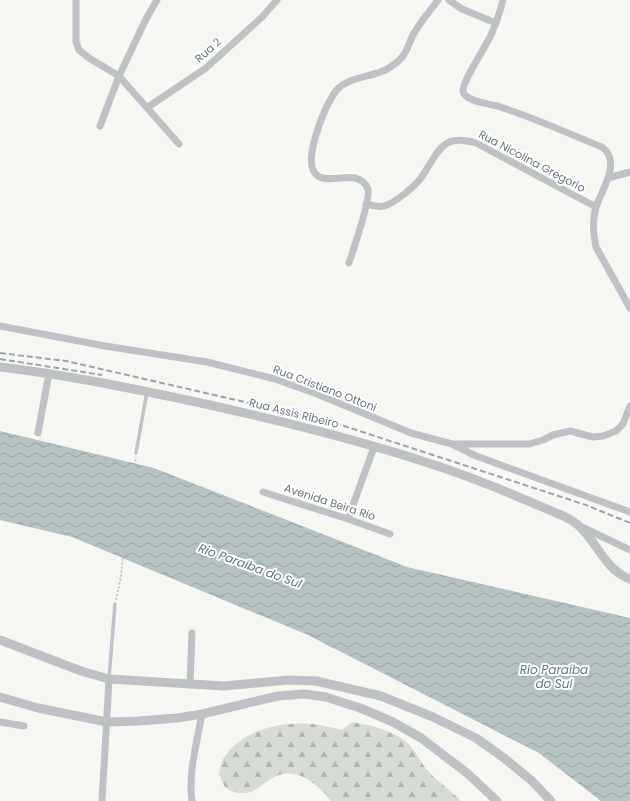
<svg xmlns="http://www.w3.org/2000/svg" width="630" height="801" viewBox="0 0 630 801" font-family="Poppins,sans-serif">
<defs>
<pattern id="forest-firs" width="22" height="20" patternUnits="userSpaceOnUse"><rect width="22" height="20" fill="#d6dbd3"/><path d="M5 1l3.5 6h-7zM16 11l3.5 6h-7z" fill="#b1b6b1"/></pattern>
<pattern id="water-waves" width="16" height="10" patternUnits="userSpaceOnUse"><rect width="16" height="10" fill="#b4c2c4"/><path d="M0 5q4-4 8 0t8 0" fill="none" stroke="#96a2a5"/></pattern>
</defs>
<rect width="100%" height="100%" fill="#f6f6f3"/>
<!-- forest -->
<path fill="url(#forest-firs)" d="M352 722C370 725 400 732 411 747 418 755 422 765 429 772 439 783 451 790 461 801H331C320 786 299 768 279 775 270 778 263 785 255 790 246 795 234 794 226 788 223 785 221 778 219 774 220 770 221 763 223 759 241 730 280 721 312 724 322 725 332 728 342 730Z"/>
<!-- water -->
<path fill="url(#water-waves)" d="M0 431 154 468 407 567 630 618V801H601L539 753 308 635 72 537 0 520Z"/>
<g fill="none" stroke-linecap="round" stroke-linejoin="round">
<!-- path -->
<path stroke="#b8bbbd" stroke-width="1.5" stroke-dasharray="2 2" stroke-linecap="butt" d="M116 600 121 576 130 487 136 457"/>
<!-- service -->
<g stroke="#bec2c5" stroke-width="3.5">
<path d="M136 453 147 392"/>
<path d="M109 678 115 604"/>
</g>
<!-- minor -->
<g stroke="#bec2c5" stroke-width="7">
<path d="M76 0V42L79 50 89 58 119 76 179 144"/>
<path d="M449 0 462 9 496 23"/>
<path d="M503 0C500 12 496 24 491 35 486 46 462 82 463 91 464 101 489 104 497 106 533 117 567 133 602 147 622 162 602 189 596 207 592 220 593 234 596 247L630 308"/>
<path d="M148 107 206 68 262 17 277 0"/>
<path d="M100 126 119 76 146 19 157 0"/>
<path d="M608 178 630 172"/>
<path d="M366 204C372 205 378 208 384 206 394 204 418 184 423 175 439 151 442 133 476 143L596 207"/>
<path d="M349 263C353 251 371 198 368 189 358 167 332 185 318 176 300 165 324 110 333 95 345 75 371 79 389 68 407 56 405 52 413 35 420 22 430 11 438 0"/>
<path d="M0 326 105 346 207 362 275 379 317 394 411 433 452 444 474 455 498 464 630 512"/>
<path d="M38 433 49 373"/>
<path d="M454 444H529L543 440 553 435 570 431 593 437 603 436 616 431 623 424 630 406"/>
<path d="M263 492 348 519 390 534"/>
<path d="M348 519 374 447"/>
<path d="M582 527 630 550"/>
<path d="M190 685 192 633"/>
<path d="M0 722 24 726"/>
<path d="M102 801 109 679"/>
<path d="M192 801C188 774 197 741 202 714"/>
</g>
<!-- tertiary -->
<g stroke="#bec2c5" stroke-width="9">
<path d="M0 367C68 375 135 389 201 403 277 420 352 438 425 462 470 476 513 494 556 513 561 515 566 517 571 520 596 535 601 568 630 579"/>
<path d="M0 640 81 671 109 679 224 686 288 680 316 681 381 696 433 717 476 738 504 758 532 781 551 801"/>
<path d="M0 697 38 708 107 722 139 721 177 718 202 714 278 696 304 694 326 697 360 708 393 722 421 738 467 773 497 801"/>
</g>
<!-- rail -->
<g stroke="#9ea5a9" stroke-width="2" stroke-dasharray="6 3" stroke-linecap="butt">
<path d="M0 353 66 361 332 422 586 505 630 523"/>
<path d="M0 359 102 375"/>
</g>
</g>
<g text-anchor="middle" stroke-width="4" stroke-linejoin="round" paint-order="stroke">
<!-- street labels -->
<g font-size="11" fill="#687982" stroke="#fff">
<text transform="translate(208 50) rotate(-42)" y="4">Rua 2</text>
<text transform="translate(532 161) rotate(28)" y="4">Rua Nicolina Gregorio</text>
<text transform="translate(325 388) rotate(21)" y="4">Rua Cristiano Ottoni</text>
<text transform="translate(294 413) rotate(14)" y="4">Rua Assis Ribeiro</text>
<text transform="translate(330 502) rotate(18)" y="4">Avenida Beira Rio</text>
</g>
<!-- water labels -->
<g font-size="12" font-style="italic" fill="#637b7e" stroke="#fff">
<text transform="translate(250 566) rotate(20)" y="4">Rio Paraíba do Sul</text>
<text x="554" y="674">Rio Paraíba<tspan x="554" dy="14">do Sul</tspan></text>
</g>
</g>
</svg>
